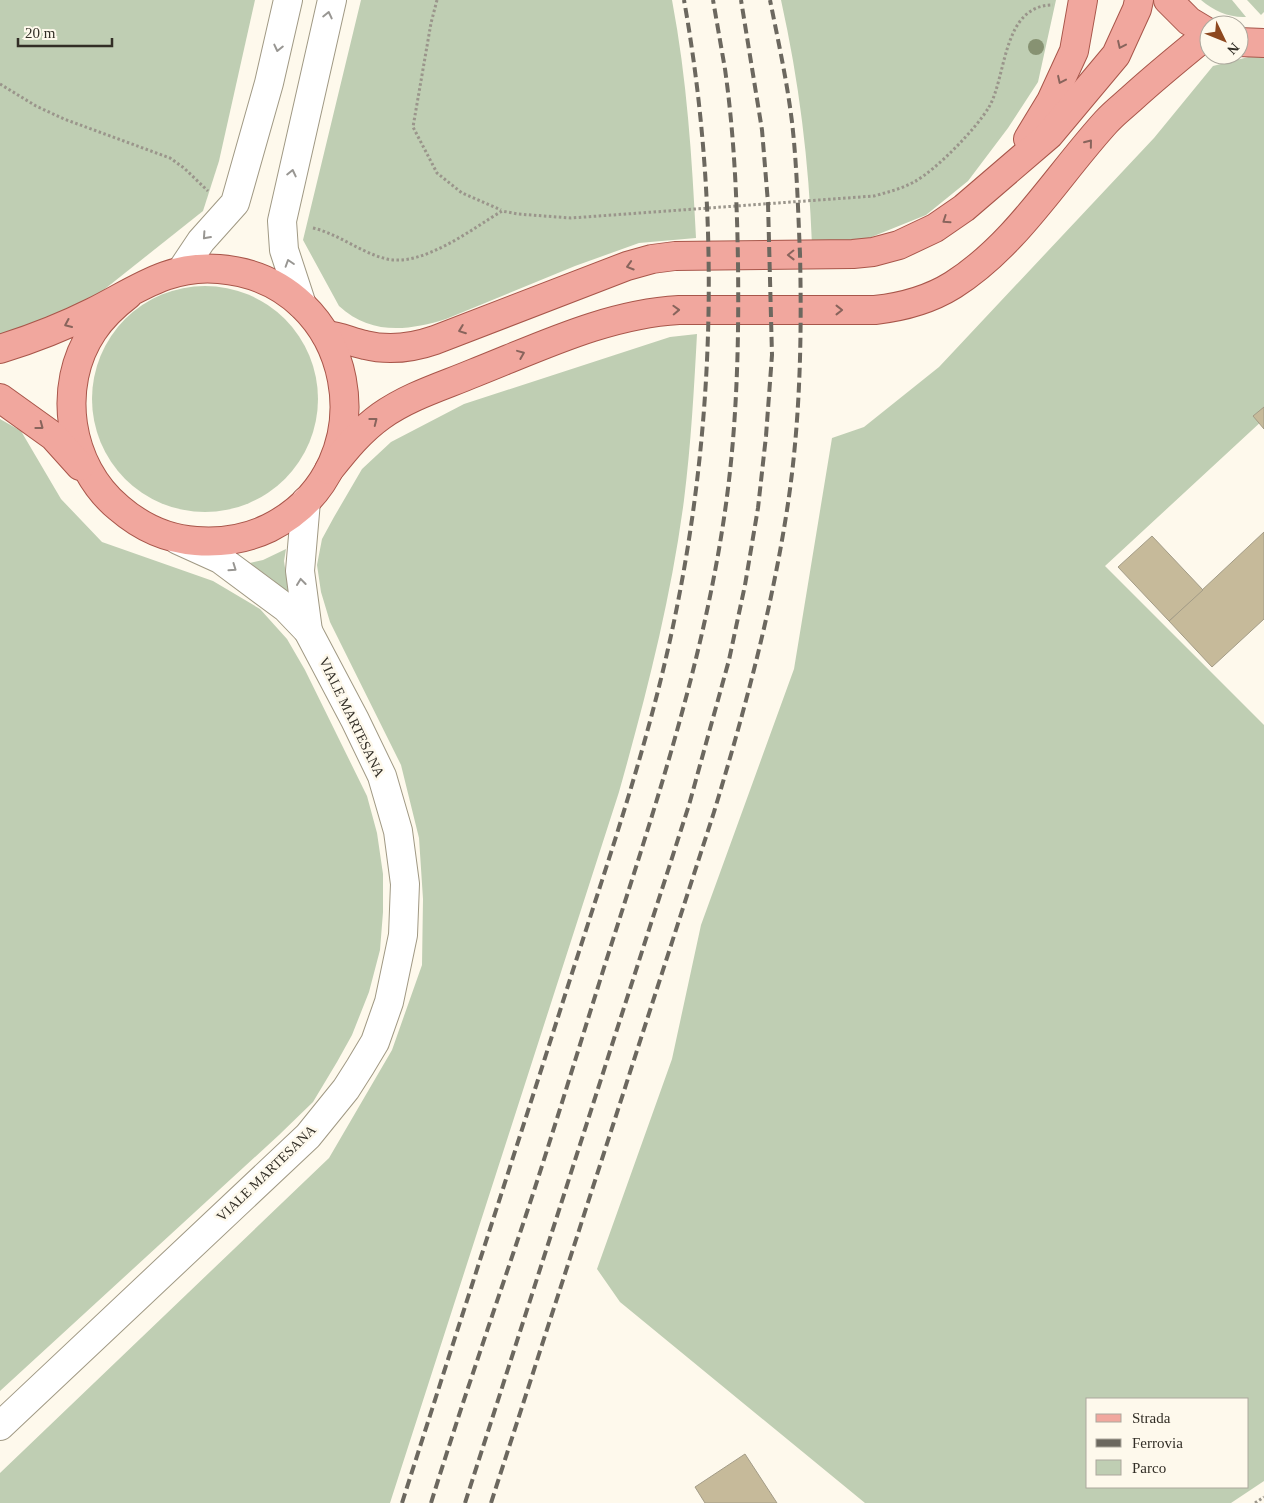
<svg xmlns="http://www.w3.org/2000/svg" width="1264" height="1503" viewBox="0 0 1264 1503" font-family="Georgia,serif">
<rect width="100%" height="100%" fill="#fef9ec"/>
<!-- green -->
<g fill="#bfceb3" fill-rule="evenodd">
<path d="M0 0H255L219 161 203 211 96 296 31 330 0 339Z"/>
<path d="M361 0H672C687 79 692 158 696 238L639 243 575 266 446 319C408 331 370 335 339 306L303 240Z"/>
<path d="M781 0H1056L1038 82 1008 128 968 181 926 215 864 240 812 245C809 162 799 81 781 0Z"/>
<path d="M1201 0H1232L1246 17C1230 18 1214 11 1201 0Z"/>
<path d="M1247 0H1264V12L1261 15Z"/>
<path d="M1264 53V419L1105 566 1264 725V1481L1231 1503H865L620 1302 597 1269 672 1059 701 925 794 669 832 438 864 427 939 367 1154 138 1213 66ZM1088 1399H1248V1487H1088Z"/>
<circle cx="205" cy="399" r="113"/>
<path d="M697 334C694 389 691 445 684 500 671 599 646 696 619 792L390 1503H0V1473L329 1158 392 1050 422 965 423 899 419 838 401 765 330 622 321 592 317 565 322 539 334 517 362 469 391 442 464 404 670 337Z"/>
<path d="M0 419 21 431 61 499 102 542 213 581 260 609 287 639 305 670 367 796 377 833 383 874V912L380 950 369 992 352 1035 337 1062 313 1102 279 1135 0 1391Z"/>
<path d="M286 549 284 561 289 595 273 580 250 563 263 560Z"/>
</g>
<!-- building -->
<g fill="#c6ba9a" stroke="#a39c87">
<path d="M1264 407V429L1253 416Z"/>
<path d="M1264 532V619L1212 667 1169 621Z"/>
<path d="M1152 536 1203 590 1169 621 1118 567Z"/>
<path d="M745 1454 777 1503H705L695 1487Z"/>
</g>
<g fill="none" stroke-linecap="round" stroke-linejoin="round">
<!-- minor casing -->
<g stroke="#a09984" stroke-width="30">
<g id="minor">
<path d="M181 271 201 241 235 203 269 83 288 0"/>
<path d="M302 305 284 250 282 221 332 0"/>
<path d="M306 501 300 571 308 631"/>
<path d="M0 1426 308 1136 346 1089 360 1067 375 1042 389 1002 403 935 405 884 398 831 382 776 355 720 308 631 286 608 220 559 178 540"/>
</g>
</g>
<!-- major casing -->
<g stroke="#a8564a" stroke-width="30">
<g id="major">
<path d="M1168 0 1189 21 1209 33"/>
<path d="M1239 42 1264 43"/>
<path d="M1028 139 1051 101 1074 51 1083 0"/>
<path d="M326 335C340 336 351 342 365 345 389 351 412 348 435 340L627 266 652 259 675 256 853 254 873 252 899 245 935 228 964 208 1049 135 1116 55 1137 9 1139 0"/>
<path d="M0 349C32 339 63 327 93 312 135 291 169 264 219 269 357 280 392 466 269 528 246 539 221 543 196 541 166 539 141 527 119 508 68 466 56 386 93 331 102 317 115 305 128 295"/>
<path d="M0 398 53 436 80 466"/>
<path d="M329 470C345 450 360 431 381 416 409 396 443 386 474 373 540 347 607 314 679 310H875C902 307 929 300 953 285 1016 245 1056 177 1106 122 1113 114 1122 107 1131 99 1156 76 1182 55 1209 33"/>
</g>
</g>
<!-- path -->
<g stroke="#9a958b" stroke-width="3" stroke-dasharray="2.5 2.5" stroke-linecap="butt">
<path d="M437 0 431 23 413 127 437 173 462 193 501 210"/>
<path d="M0 84 36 106 64 119 170 158 184 168 208 191"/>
<path d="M313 228C339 234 361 253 387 259 423 267 472 229 502 211L518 214 571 218 874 196C888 192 901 189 914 182 936 170 976 129 989 107 1007 76 1002 5 1053 5"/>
<path d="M1255 1503 1264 1497"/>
</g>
<!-- minor -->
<use href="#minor" stroke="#fff" stroke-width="28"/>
<!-- major -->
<use href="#major" stroke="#f1a79e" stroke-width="28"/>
<!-- rail -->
<g stroke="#6c685f" stroke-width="4" stroke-dasharray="10 5" stroke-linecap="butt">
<path d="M402 1503C454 1340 507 1177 559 1014 597 893 640 773 668 649 716 438 722 213 684 0"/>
<path d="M431 1503C461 1406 494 1311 526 1215 557 1121 585 1027 615 933 660 792 706 650 726 504 737 424 739 343 738 263 737 198 734 133 725 69 721 46 717 23 713 0"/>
<path d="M465 1503 689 805 729 660 745 585 758 508 766 436 772 355 768 203 762 130 741 0"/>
<path d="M491 1503 714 812C744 713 771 613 787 510 800 426 802 340 800 254 798 210 797 166 792 122 787 81 778 40 770 0"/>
</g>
</g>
<!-- trees -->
<circle fill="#879272" cx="1036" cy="47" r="8"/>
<!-- one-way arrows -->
<defs><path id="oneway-chevron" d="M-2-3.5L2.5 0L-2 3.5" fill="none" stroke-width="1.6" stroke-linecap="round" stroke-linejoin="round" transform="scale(1.25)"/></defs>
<g stroke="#989692">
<use href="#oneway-chevron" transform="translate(328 15) rotate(-77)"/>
<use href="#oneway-chevron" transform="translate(278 48) rotate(103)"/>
<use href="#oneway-chevron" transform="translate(292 173) rotate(-77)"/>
<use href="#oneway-chevron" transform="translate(206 236) rotate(132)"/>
<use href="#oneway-chevron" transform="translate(289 263) rotate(-108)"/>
<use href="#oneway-chevron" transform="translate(233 568) rotate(35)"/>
<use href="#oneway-chevron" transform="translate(301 582) rotate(-97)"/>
</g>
<g stroke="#88645c">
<use href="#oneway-chevron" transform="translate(1121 45) rotate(115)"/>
<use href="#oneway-chevron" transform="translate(1061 80) rotate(115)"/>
<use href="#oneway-chevron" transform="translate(1089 143) rotate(-51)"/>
<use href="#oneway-chevron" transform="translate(946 220) rotate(146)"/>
<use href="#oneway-chevron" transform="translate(791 255) rotate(179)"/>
<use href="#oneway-chevron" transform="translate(630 266) rotate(163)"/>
<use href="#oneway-chevron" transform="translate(676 310) rotate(-2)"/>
<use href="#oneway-chevron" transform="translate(839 310)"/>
<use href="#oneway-chevron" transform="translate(68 324) rotate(156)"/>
<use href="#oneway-chevron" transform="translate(462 330) rotate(159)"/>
<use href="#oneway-chevron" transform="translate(521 354) rotate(-22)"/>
<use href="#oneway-chevron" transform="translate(374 421) rotate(-38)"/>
<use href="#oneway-chevron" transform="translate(40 426) rotate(37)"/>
</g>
<g text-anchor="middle" stroke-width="5" stroke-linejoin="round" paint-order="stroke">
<!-- street labels -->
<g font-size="14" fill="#322e26" stroke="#fef9ec">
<text transform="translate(352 717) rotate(64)" y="5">VIALE MARTESANA</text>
<text transform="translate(266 1173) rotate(-44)" y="5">VIALE MARTESANA</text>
</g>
</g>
<!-- legend -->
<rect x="1086" y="1398" width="162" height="90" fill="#fef9ec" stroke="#aca89d"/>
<rect x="1096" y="1414" width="25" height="8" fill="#f1a79e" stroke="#aca89d"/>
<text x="1132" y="1423" font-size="15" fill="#322e26">Strada</text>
<rect x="1096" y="1439" width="25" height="8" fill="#6c685f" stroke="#aca89d"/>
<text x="1132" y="1448" font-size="15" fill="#322e26">Ferrovia</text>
<rect x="1096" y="1460" width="25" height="15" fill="#bfceb3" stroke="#aca89d"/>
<text x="1132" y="1473" font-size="15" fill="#322e26">Parco</text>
<!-- north arrow -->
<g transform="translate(1224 40) rotate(133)"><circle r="24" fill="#fef9ec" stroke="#aca89d"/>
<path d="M0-4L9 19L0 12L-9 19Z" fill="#8d481f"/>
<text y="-8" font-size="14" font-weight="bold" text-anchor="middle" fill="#322e26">N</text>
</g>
<!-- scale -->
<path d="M18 38v8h94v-8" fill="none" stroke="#322e26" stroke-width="2.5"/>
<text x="25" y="38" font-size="15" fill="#322e26" stroke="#fef9ec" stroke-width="4" paint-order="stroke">20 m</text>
</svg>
